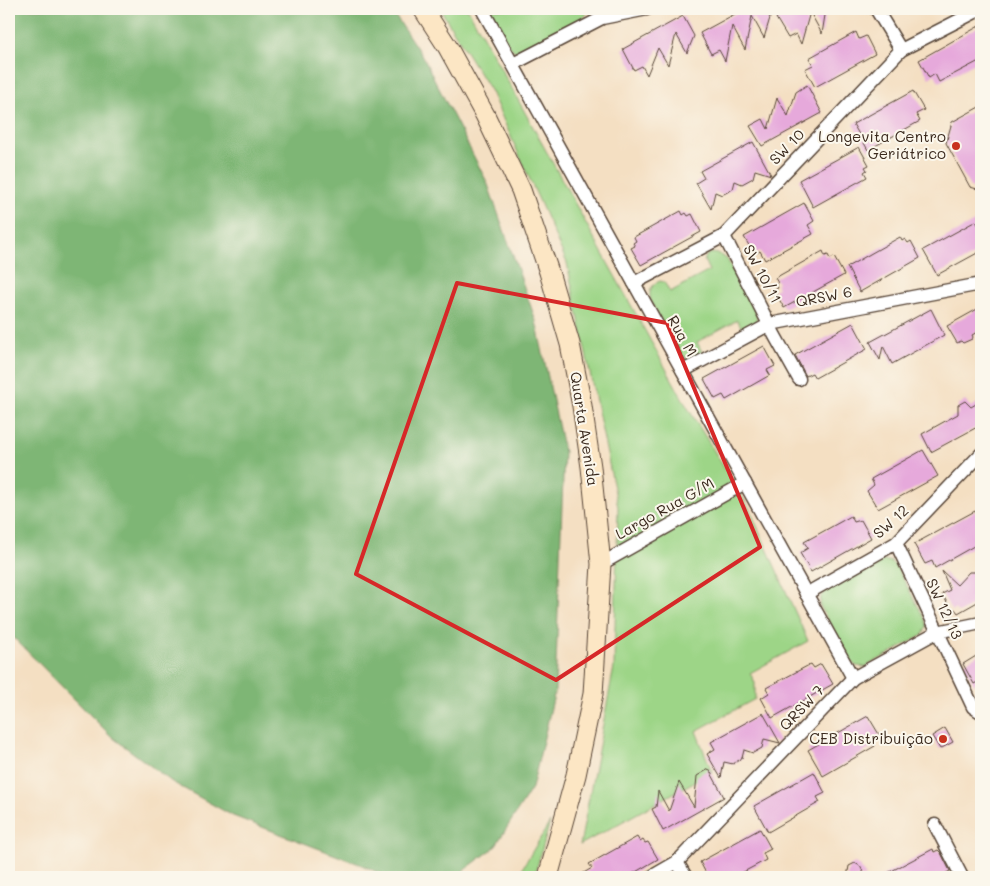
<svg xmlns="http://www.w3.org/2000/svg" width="990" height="886" viewBox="0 0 990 886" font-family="Mali,sans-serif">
<rect width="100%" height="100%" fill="#fbf7ec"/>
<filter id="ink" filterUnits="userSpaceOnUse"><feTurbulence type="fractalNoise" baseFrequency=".02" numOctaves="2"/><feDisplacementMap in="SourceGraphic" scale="10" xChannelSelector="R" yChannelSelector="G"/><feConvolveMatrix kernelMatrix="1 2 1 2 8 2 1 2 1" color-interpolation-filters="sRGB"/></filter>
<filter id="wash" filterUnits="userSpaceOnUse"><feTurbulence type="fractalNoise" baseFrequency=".0096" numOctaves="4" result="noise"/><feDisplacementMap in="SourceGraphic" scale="20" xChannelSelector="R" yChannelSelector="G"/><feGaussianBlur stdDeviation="1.12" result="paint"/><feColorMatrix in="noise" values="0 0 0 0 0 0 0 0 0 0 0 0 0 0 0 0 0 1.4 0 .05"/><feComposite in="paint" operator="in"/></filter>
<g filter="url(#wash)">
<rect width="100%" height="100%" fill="#f4dfc2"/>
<!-- green -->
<g fill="#9dd587" stroke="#6c8052">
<path d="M440 9H468L686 405 749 508 808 641 750 673 755 683V699L696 731 712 772 580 845 614 667 618 507 567 263 491 92Z"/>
<path d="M489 9H587L586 15 581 21 528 51C522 52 517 53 512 49 504 42 495 19 489 9Z"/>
<path d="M711 253 719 254 727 259 756 312C759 323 753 326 744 331L737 320 697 342 702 352 701 356C693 360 687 361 680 353 674 343 651 306 650 297 649 289 653 284 660 281L664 282 670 292 709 271 704 260 707 255Z"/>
<path d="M882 561H889L896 566 925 619 927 626 923 635 865 667 856 666 850 661 820 606 821 596 828 589Z"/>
<path d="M550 822 534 877H517Z"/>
</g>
<!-- forest -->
<path fill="#7eb674" stroke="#5c7049" d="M9 9H391L424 59 487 182 536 321 564 452 555 691 532 788 494 848 455 877H388L362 865 233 816 172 782 112 737 9 633Z"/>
<g id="blocks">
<!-- building -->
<g fill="#e6a9db">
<path d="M744 9H765L770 18 764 38 752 16 745 50 732 26 725 61 719 50 711 54 700 33Z"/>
<path d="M792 9H826L822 34 810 12 801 44 796 34 788 38 776 18Z"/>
<path d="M683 16 694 36 687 53 676 34 668 65 658 48 647 75 642 66 634 70 623 49Z"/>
<path d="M981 25V60L939 82 935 74 929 78 919 60Z"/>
<path d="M856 32 859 39 866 36 875 54 815 87 805 69 813 65 809 58Z"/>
<path d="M807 85 822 113 762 146 750 126 763 119 768 129 777 98 788 116 796 92Z"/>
<path d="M913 91 924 110 916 114 920 121 868 150 853 124Z"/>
<path d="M981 106V190L970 187 946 143 952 122Z"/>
<path d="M753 142 771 175 755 170 753 178 742 184 735 181 733 189 722 195 715 192 711 209 696 183 704 178 700 171Z"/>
<path d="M859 147 869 165 865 167 867 170 864 172 867 177 813 207 799 180Z"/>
<path d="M804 203 814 221 808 225 813 234 765 260 760 251 754 254 744 237Z"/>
<path d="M681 211 683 215 686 213 688 216 692 214 701 232 641 265 631 248 635 246 633 243 636 241 634 237Z"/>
<path d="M976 221 981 230V251L937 275 923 250Z"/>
<path d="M900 237 902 241 905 239 908 243 911 241 920 258 860 292 847 267Z"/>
<path d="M823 251 825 256 828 255 830 259 834 257 844 275 784 308 774 290 778 288 776 284 778 283 775 278Z"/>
<path d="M981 307V330L972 335 973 337 972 339 963 343 961 341 957 343 947 326Z"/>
<path d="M931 309 944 335 892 364 883 346 880 360 870 342Z"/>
<path d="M853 323 867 349 815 378 812 373 806 376 795 355Z"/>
<path d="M764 346 775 366 767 370 770 375 726 400 723 395 715 399 704 379Z"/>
<path d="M965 401 971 407 981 401V425L931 452 922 434 958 414V405Z"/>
<path d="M923 450 938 476 878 509 867 491 874 485 871 479Z"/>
<path d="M975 511 981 523V542L935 568 932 561 925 564 914 544Z"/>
<path d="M851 516 854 522 861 520 871 538 811 572 800 553 808 548 804 542Z"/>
<path d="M942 571 957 585 969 572H975L981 578V600L958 613 955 609 952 611 942 594 950 590Z"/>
<path d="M981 653V680L974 684 963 664Z"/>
<path d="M811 664 814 668 821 664 833 684 772 718 761 698 769 693 766 688Z"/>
<path d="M763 713 780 743 764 739 762 748 753 753 744 750 742 758 733 764 724 762 721 778 707 754 715 749 711 742Z"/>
<path d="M868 716 880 736 872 740 875 746 823 776 808 750Z"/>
<path d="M945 728 953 742 940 749 932 736Z"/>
<path d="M709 769 724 797 663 831 652 809 656 807 658 791 669 811 679 782 694 807 697 776Z"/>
<path d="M814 772 825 793 817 797 820 802 768 832 754 806Z"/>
<path d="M760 829 771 849 763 853 766 860 734 877H708L700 862Z"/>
<path d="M637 837 640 842 643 840 645 843 648 842 658 859 627 877H577L592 868 589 864Z"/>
<path d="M933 849 934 852 938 850 941 853 950 871 939 877H880Z"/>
<path d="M855 863 860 866 866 877H847L849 866Z"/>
</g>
</g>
</g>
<g filter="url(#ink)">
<use href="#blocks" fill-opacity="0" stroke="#574537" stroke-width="1"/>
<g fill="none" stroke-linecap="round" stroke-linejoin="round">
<!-- minor casing -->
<g stroke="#574537" stroke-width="15">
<g id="minor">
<path d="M482 9 853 678"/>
<path d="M876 9 901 50"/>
<path d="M513 64 602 18 647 9"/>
<path d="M724 236 775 336 799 379"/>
<path d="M634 283 724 236 901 50 981 9"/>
<path d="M683 371 770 324 981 284"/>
<path d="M896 543 973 707 979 711 981 710"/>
<path d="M601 564 745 483"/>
<path d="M806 594 896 543 981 454"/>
<path d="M935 825 962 877"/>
<path d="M677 862 686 877"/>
<path d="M651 877 677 862 853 678 937 632 981 623"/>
</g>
</g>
<!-- secondary casing -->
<g stroke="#574537" stroke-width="21">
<path id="secondary" d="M423 9 447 46 485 115 521 190 549 272 570 344 582 406 591 467 601 564 593 694 576 775 548 877"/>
</g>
<!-- minor -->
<use href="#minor" stroke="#fff" stroke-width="12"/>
<!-- secondary -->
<use href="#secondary" stroke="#fce6c4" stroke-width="19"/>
</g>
</g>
<!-- marked area -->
<path fill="none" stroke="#d62828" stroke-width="4" stroke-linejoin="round" d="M457 283 667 323 760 547 556 680 356 574Z"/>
<!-- markers -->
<g fill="#c8321e" stroke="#fbf7ec" stroke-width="2">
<circle cx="956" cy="146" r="5"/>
<circle cx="943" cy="739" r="5"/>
</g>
<g text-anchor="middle" stroke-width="4" stroke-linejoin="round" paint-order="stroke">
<!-- poi labels -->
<g font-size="15" fill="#3b2a1e" stroke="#fbf7ec" text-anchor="end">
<text x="946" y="142">Longevita Centro<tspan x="946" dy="17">Geriátrico</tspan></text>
<text x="933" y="744">CEB Distribuição</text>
</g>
<!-- street labels -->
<g font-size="15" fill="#3b2a1e" stroke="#fbf7ec">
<text transform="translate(787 147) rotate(-46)" y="5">SW 10</text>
<text transform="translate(762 274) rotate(62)" y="5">SW 10/11</text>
<text transform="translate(824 297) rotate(-11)" y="5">QRSW 6</text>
<text transform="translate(682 336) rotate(61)" y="5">Rua M</text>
<text transform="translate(584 429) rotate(81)" y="5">Quarta Avenida</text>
<text transform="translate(665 509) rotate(-29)" y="5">Largo Rua G/M</text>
<text transform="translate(891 522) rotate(-42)" y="5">SW 12</text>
<text transform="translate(944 609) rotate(65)" y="5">SW 12/13</text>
<text transform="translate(802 708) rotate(-46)" y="5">QRSW 7</text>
</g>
</g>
<!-- margin -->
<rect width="990" height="886" fill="none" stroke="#fbf7ec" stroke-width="30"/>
</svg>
